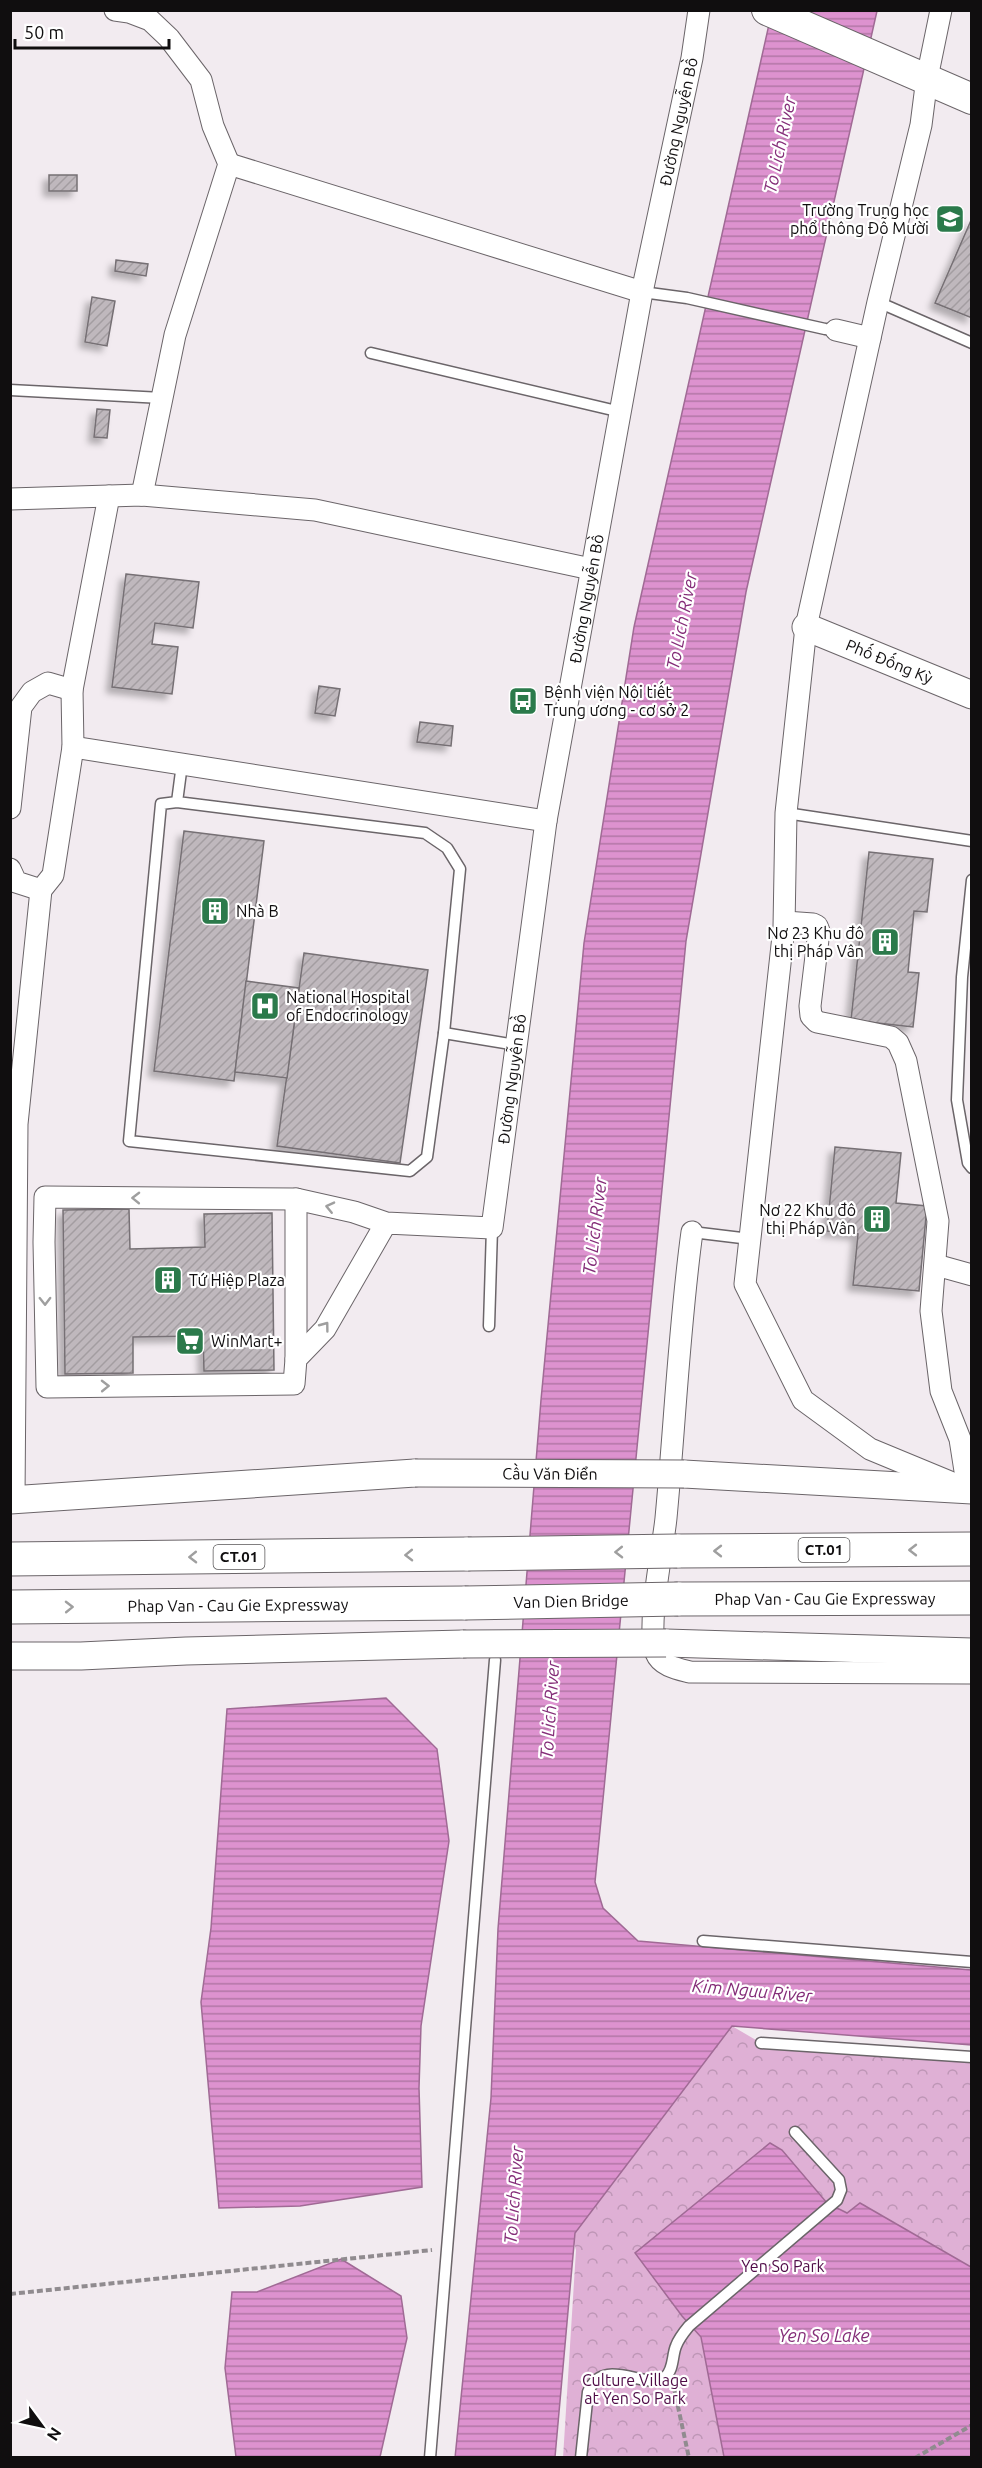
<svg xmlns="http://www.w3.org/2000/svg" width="982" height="2468" viewBox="0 0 982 2468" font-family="Ubuntu,sans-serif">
<defs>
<pattern id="park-crowns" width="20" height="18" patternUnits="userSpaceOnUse" patternTransform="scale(1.5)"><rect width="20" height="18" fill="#dfb0d5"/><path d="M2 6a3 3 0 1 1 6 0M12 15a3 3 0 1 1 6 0" fill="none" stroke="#be96b6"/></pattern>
<pattern id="water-rules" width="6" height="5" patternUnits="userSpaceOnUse" patternTransform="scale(1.5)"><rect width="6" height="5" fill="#dd92cf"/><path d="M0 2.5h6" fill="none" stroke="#b276a6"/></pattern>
<pattern id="building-hatch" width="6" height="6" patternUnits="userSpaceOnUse" patternTransform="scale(1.5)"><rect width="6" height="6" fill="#bfb8bd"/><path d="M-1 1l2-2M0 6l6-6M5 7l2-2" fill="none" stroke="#a39da1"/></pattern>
<filter id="shadow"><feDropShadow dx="-5.5" dy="5.5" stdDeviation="3" flood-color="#0004"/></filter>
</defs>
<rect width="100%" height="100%" fill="#f2ebf0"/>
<!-- park -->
<path fill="url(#park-crowns)" d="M732 2026 761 2043 971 2057V2457L563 2458 576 2250 571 2233Z"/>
<!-- water -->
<g fill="url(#water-rules)" stroke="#a06a95" stroke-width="1.5">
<path d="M772 11H877L746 592 686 941 595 1882 603 1908 638 1941 971 1970V2045L732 2026 575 2233 555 2457 455 2458 491 2098 498 1929 541 1400 584 943 634 627Z"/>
<path d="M386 1698 437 1749 449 1841 421 2026 419 2088 422 2187 300 2206 219 2208 201 2002 211 1928 227 1709Z"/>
<path d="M770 2143 782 2150 827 2203 847 2213 860 2203 971 2267V2457H724L701 2337 682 2316 635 2253Z"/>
<path d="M341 2259 401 2296 407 2338 380 2457H236L225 2368 232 2292H257Z"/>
</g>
<!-- building -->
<g fill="url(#building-hatch)" stroke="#767074" stroke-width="1.5" filter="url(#shadow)">
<rect x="49" y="175" width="28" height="16"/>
<path d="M972 218V318L935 303Z"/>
<path d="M116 260 148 264 146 276 115 271Z"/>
<path d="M92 297 115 301 107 346 85 342Z"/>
<path d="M97 409 110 410 107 438 94 437Z"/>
<path d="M126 574 199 582 193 628 155 623 152 644 178 647 172 694 112 687Z"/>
<path d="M319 686 340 689 335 716 315 713Z"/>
<path d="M420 722 453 726 451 746 417 742Z"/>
<path d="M184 831 264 841 234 1081 154 1071Z"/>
<path d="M869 852 933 859 927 912 914 911 908 972 919 973 913 1027 851 1020Z"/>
<path d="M304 953 428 970 400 1163 277 1146Z"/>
<path d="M246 981 299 988 287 1078 235 1072Z"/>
<path d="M835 1147 901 1153 896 1203 927 1206 919 1291 853 1285 858 1234 827 1231Z"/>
<path d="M129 1209 130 1249 205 1247 204 1214 272 1213 274 1370 204 1371 203 1336 133 1337V1373L65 1374 63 1210Z"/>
</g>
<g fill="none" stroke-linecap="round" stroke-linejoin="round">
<!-- service casing -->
<g stroke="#6b6569" stroke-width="13">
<g id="service">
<path d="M642 292 687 298 825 329 836 330"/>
<path d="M878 302 972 343"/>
<path d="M371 353 621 412"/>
<path d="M10 390 162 398"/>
<path d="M177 802 161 804 129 1141 410 1171 427 1157 444 1033 460 869 447 848 425 833 177 802 182 764"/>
<path d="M786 813 972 841"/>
<path d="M972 880 962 977 957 1100 968 1163 972 1168"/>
<path d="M444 1033 516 1045"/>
<path d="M692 1232 750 1239"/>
<path d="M489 1326 492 1228"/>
<path d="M703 1941 972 1962"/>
<path d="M761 2043 972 2057"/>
<path d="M430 2458 495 1660"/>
<path d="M581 2458 588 2392C604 2354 646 2392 665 2377 674 2370 672 2355 676 2346 679 2338 684 2332 689 2326L837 2200 841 2190 839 2180 795 2132"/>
</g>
</g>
<!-- minor casing -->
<g stroke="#6b6569" stroke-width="23">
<g id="minor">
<path d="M115 10 129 12 150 20 169 38 201 80 213 126 229 164 175 335 142 495"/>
<path d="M941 10 927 78 921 125 878 302 806 627 786 813 784 927 745 1284 803 1400 870 1449 957 1485"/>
<path d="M229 164 642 292"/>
<path d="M836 330 870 338"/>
<path d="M10 499 142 495 315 510 591 569"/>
<path d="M73 747 546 821"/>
<path d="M10 808 21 707 32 692 48 683 72 690"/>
<path d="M10 869 16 882 41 890"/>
<path d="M785 922 813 924 817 926 819 931 810 1006 811 1016 817 1022 891 1037 898 1043 906 1061 938 1221 931 1311 941 1391 960 1439 968 1490"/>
<path id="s1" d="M386 1223 325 1329 296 1359 294 1384 47 1387 44 1242 45 1197 296 1199 354 1212 386 1223 492 1228 546 821 642 292 692 58 699 10"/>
<path d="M692 1232C679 1327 675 1423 666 1518 663 1549 646 1627 656 1653 661 1666 678 1669 690 1672L972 1673"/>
<path d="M936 1265 972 1275"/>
<path d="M296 1359V1199"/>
<path d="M14 1499 17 1124 41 890 53 875 73 747 72 690 109 496"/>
</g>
</g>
<!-- tertiary casing -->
<g stroke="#6b6569" stroke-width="29">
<g id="tertiary">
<path id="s2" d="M806 627 972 695"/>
<path d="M684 1474 972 1490"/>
<path d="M10 1500 415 1473"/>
<path d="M666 1643 972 1652"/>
<path d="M10 1656H81L186 1651 463 1644"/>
</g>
</g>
<!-- secondary casing -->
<g stroke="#6b6569" stroke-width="32">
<path id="secondary" d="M767 10 972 99"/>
</g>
<!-- motorway casing -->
<g stroke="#6b6569" stroke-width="35">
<g id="motorway">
<path d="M677 1551 972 1549"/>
<path d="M10 1559 468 1554"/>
<path id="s3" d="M678 1599 972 1598"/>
<path id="s4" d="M10 1607 465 1603"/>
</g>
</g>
<!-- path -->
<g stroke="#908b8f" stroke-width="4" stroke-dasharray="6 3" stroke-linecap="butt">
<path d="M10 2294 432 2250"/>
<path d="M674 2388 689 2458"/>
<path d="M915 2458 972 2425"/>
</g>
<!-- service -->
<use href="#service" stroke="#fff" stroke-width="10"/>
<!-- minor -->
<use href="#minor" stroke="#fff" stroke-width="21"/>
<!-- tertiary -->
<use href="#tertiary" stroke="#fff" stroke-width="27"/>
<!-- secondary -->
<use href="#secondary" stroke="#fff" stroke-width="30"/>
<!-- motorway -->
<use href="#motorway" stroke="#fff" stroke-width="33"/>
<!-- tertiary-bridge casing -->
<g stroke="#6b6569" stroke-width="29" stroke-linecap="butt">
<g id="tertiary-bridge">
<path id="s5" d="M415 1473 684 1474"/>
<path d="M463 1644 666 1643"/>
</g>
</g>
<!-- motorway-bridge casing -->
<g stroke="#6b6569" stroke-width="35" stroke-linecap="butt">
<g id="motorway-bridge">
<path d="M468 1554 677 1551"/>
<path id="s6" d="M465 1603 678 1599"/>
</g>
</g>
<!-- tertiary-bridge -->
<use href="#tertiary-bridge" stroke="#fff" stroke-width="27"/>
<!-- motorway-bridge -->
<use href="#motorway-bridge" stroke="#fff" stroke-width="33"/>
</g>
<!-- one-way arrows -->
<defs><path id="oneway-chevron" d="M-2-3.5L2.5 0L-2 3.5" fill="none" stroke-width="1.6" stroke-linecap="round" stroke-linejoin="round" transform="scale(1.5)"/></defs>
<g stroke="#9f9f9f">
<use href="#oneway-chevron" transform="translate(136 1198) rotate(-179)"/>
<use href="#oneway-chevron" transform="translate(330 1207) rotate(-167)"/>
<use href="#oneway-chevron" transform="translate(45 1301) rotate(89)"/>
<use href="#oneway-chevron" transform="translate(325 1326) rotate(-53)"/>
<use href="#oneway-chevron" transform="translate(105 1386) rotate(-1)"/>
<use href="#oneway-chevron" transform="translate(913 1550) rotate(180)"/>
<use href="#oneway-chevron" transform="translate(718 1551) rotate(180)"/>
<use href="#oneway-chevron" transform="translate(619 1552) rotate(179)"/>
<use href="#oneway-chevron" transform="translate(409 1555) rotate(179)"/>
<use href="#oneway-chevron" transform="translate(193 1557) rotate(179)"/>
<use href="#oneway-chevron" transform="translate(69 1607) rotate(-1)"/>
</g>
<!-- icons -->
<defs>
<g id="school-square" transform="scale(1.5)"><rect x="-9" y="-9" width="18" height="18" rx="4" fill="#2b7a4b" stroke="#fff"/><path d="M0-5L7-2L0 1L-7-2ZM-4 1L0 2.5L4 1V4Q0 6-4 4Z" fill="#fff"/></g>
<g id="bus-square" transform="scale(1.5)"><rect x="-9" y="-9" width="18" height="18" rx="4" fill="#2b7a4b" stroke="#fff"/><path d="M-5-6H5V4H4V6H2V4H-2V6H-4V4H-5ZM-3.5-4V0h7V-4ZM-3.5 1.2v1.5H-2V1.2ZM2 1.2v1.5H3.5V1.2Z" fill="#fff"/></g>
<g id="building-square" transform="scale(1.5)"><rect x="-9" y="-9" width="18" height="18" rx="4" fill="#2b7a4b" stroke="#fff"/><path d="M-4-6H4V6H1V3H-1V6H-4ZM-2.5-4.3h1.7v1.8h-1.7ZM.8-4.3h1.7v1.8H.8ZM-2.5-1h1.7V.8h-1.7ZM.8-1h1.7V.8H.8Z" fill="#fff"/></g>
<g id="hospital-square" transform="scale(1.5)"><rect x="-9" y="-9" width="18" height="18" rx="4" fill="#2b7a4b" stroke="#fff"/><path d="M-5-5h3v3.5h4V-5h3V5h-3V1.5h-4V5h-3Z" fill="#fff"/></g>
<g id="supermarket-square" transform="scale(1.5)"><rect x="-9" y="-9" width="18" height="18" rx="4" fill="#2b7a4b" stroke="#fff"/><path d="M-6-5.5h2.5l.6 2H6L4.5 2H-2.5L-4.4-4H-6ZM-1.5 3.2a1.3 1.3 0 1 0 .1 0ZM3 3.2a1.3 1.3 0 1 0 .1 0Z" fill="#fff"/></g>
</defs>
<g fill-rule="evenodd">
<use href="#school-square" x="950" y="219"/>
<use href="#bus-square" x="523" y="701"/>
<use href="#building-square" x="215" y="911"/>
<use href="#building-square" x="885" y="942"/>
<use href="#hospital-square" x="265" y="1006"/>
<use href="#building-square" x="877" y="1219"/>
<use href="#building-square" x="168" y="1280"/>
<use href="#supermarket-square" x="190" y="1341"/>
</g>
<g text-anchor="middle" stroke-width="4.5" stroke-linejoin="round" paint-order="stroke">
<!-- shield labels -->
<g fill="#fff" stroke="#585657" stroke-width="1.5">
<rect x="798.5" y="1538" width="51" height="24" rx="4.5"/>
<rect x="213.5" y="1545" width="51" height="24" rx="4.5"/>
</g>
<g font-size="15" font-weight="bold" fill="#100e0f">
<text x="824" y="1555">CT.01</text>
<text x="239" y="1562">CT.01</text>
</g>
<!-- street labels -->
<g font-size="16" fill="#100e0f" stroke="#fff">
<text dy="6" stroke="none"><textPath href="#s1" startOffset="2199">Đường Nguyễn Bồ</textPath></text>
<text dy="6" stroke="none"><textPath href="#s1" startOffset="1713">Đường Nguyễn Bồ</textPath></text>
<text dy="6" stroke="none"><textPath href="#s2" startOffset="90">Phố Đống Kỳ</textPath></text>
<text dy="6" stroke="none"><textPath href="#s1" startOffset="1227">Đường Nguyễn Bồ</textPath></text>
<text dy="6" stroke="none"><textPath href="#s5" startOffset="135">Cầu Văn Điển</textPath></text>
<text dy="6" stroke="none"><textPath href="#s3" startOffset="147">Phap Van - Cau Gie Expressway</textPath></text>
<text dy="6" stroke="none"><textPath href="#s6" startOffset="106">Van Dien Bridge</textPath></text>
<text dy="6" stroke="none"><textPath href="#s4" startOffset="228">Phap Van - Cau Gie Expressway</textPath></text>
</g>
<!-- poi labels -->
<g font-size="16" fill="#100e0f" stroke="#fff" text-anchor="start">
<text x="929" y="216" text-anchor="end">Trường Trung học<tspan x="929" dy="18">phổ thông Đỗ Mười</tspan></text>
<text x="544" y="698">Bệnh viện Nội tiết<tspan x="544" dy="18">Trung ương - cơ sở 2</tspan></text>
<text x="236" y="917">Nhà B</text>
<text x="864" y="939" text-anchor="end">Nơ 23 Khu đô<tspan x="864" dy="18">thị Pháp Vân</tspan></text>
<text x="286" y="1003">National Hospital<tspan x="286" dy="18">of Endocrinology</tspan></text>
<text x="856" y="1216" text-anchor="end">Nơ 22 Khu đô<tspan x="856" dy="18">thị Pháp Vân</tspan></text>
<text x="189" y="1286">Tứ Hiệp Plaza</text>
<text x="211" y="1347">WinMart+</text>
</g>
<!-- park labels -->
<g font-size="16" fill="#4f0b47" stroke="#fff">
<text x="783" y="2272">Yen So Park</text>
<text x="635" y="2386">Culture Village<tspan x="635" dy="18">at Yen So Park</tspan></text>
</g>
<!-- water labels -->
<g font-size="18" font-style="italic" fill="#842d78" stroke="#fff">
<text transform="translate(780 145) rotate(-78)" y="6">To Lich River</text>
<text transform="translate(682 621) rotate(-79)" y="6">To Lich River</text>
<text transform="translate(595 1226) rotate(-83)" y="6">To Lich River</text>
<text transform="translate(550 1710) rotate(-86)" y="6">To Lich River</text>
<text transform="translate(752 1991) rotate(5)" y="6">Kim Nguu River</text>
<text transform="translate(514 2195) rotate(-86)" y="6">To Lich River</text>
<text x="824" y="2342">Yen So Lake</text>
</g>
</g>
<!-- border -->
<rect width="982" height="2468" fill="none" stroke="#100e0f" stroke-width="24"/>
<!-- north arrow -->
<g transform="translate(42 2426) rotate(123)" stroke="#ffffff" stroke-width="4.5" paint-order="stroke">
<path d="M0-4.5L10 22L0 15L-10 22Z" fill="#100e0f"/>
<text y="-9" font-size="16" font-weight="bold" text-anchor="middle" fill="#100e0f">N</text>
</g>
<!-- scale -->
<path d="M15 39v9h154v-9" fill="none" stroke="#100e0f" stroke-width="3"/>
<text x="24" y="39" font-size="18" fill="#100e0f" stroke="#ffffff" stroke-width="4.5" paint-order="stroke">50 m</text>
</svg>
